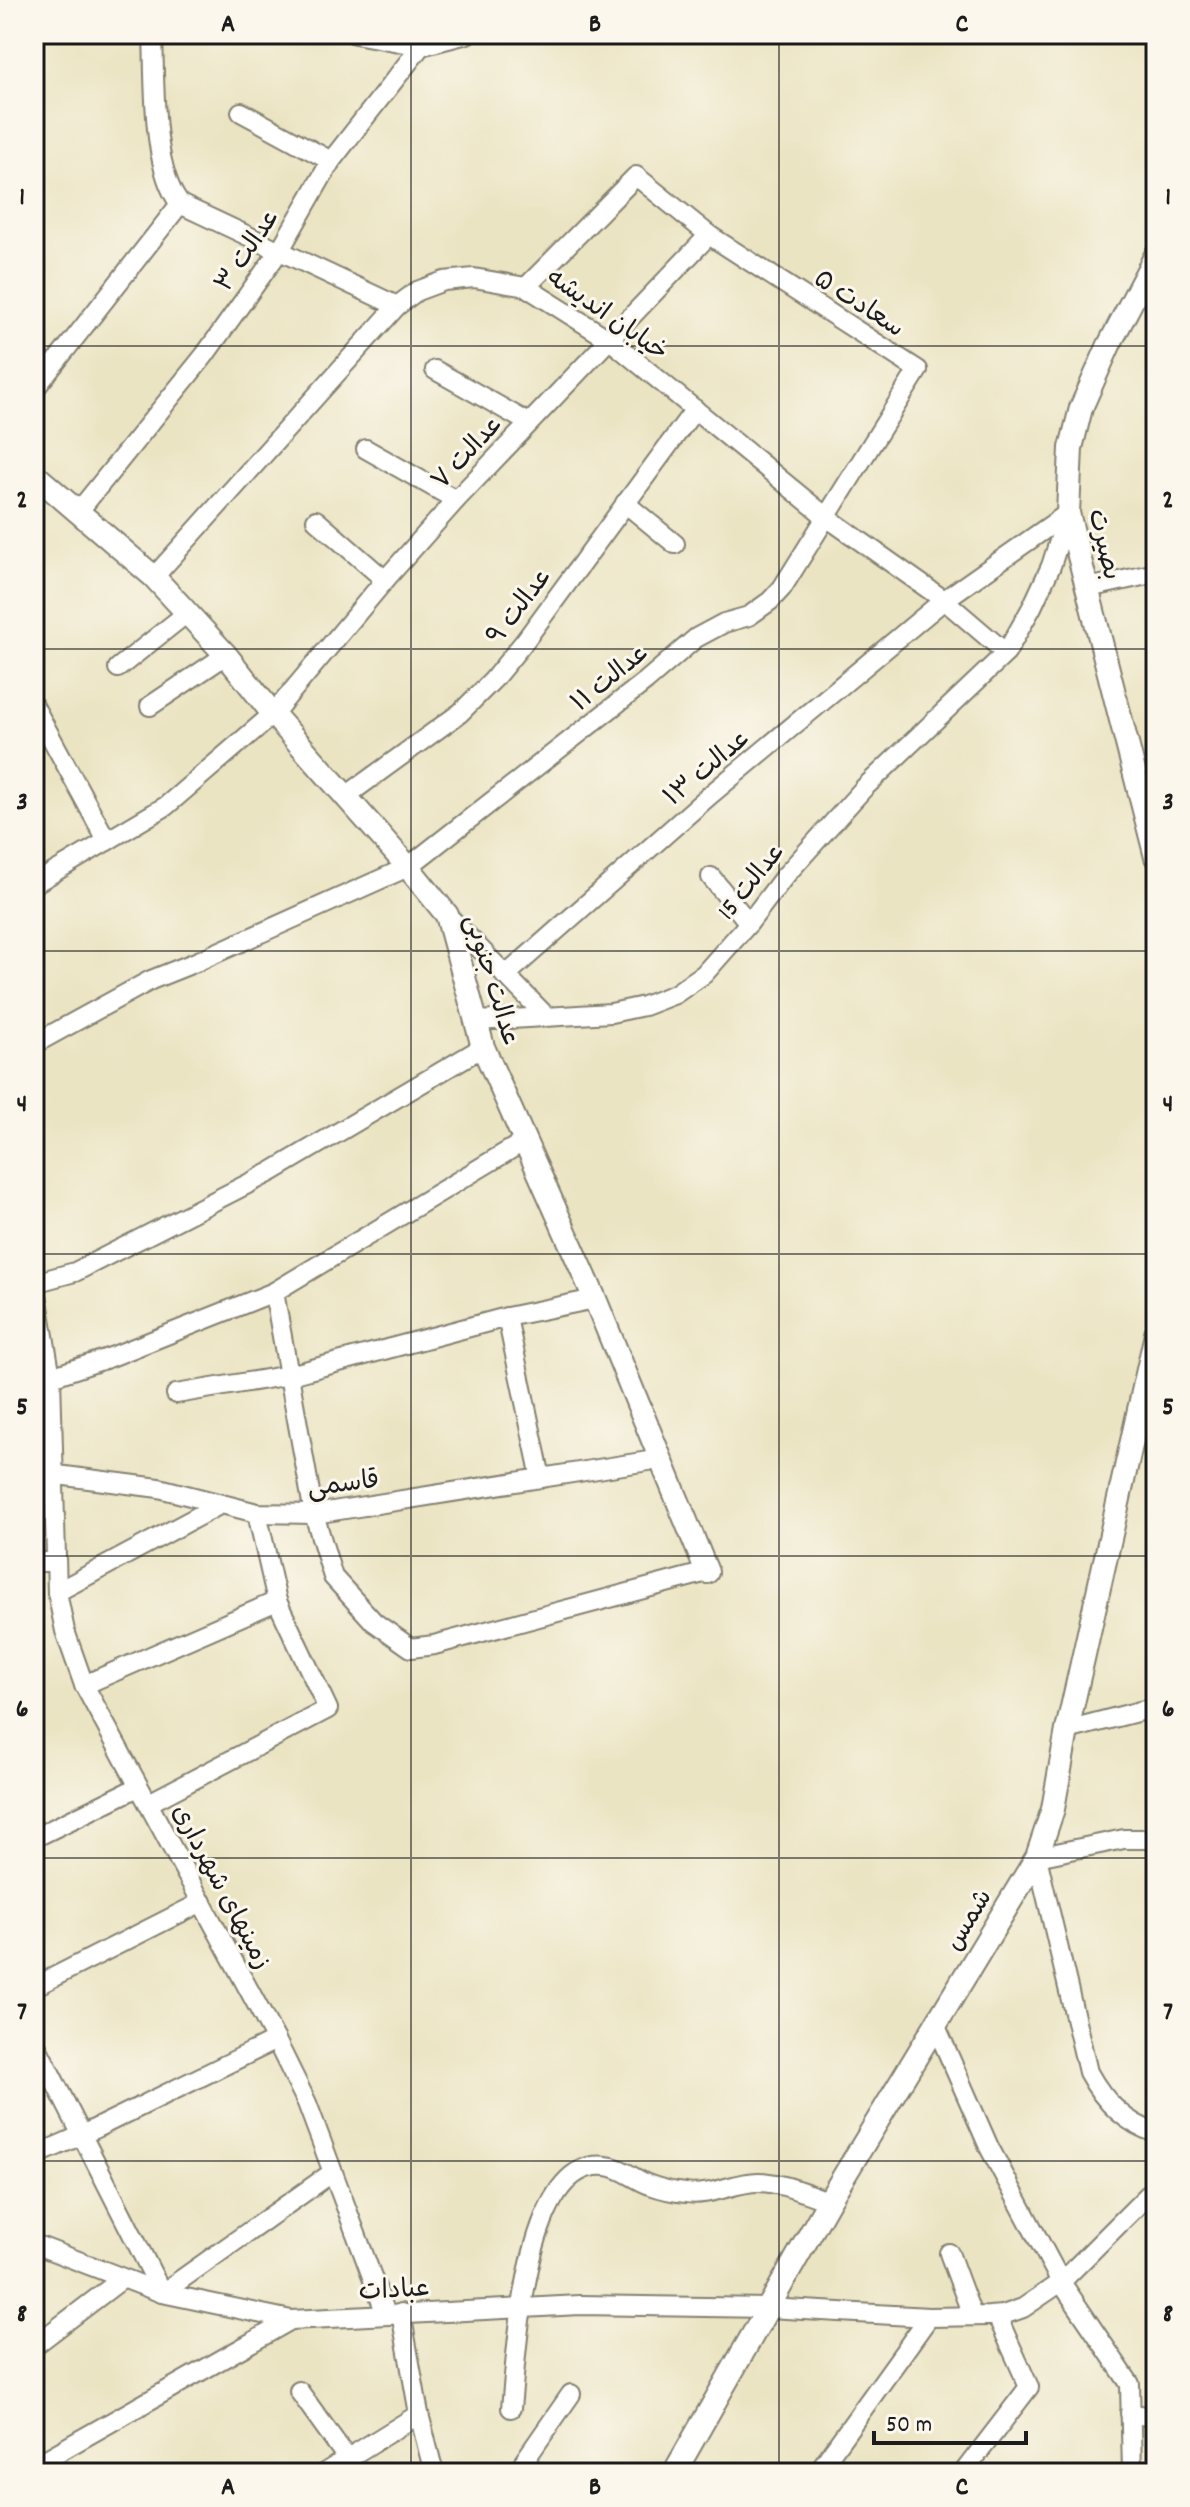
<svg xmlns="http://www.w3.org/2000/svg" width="1190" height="2507" viewBox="0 0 1190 2507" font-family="Dekko,'Playpen Sans Arabic',sans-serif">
<rect width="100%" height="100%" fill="#fbf7ec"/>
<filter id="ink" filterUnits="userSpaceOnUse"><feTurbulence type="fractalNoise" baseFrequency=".0125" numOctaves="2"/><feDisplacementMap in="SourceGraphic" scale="16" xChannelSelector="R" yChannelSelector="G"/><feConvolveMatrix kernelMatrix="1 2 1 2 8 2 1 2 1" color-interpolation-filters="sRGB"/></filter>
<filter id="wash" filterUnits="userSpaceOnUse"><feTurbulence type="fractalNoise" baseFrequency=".006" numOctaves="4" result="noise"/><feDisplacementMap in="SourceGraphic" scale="32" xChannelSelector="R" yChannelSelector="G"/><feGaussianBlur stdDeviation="1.8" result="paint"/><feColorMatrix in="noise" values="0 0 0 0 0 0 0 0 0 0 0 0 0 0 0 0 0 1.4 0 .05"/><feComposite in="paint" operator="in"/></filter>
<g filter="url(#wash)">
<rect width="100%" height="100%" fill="#ebe4c3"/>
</g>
<g filter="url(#ink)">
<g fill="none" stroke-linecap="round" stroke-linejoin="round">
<!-- minor casing -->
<g stroke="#848070" stroke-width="22">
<g id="minor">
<path d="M153 34C155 81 151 167 180 204L397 306"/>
<path d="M355 34 421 46"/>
<path d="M241 112 331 161"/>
<path d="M435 370 529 423"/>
<path d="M34 390 180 204"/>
<path d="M366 449 456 500"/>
<path d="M625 503 675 544"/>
<path d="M78 512 204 356 280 250 331 161 421 46 467 34"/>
<path d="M316 520 385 580"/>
<path d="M154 577 397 306 417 291 444 281 474 278 526 287 610 340 825 516 944 600 1006 653"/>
<path d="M1088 588 1156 573"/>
<path d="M118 668 187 613"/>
<path d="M34 706 107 841"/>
<path d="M150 706 226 655"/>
<path d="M346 796 460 713 493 680 524 642 695 409"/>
<path d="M711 877 749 923"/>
<path d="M34 884 166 806 273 714 385 580 456 500 709 235"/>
<path d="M447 915 545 1015"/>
<path d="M505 976 710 795 944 600 1068 513"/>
<path d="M477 1021 611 1013 644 1006 675 994 704 974 749 923 784 877 864 788 1006 653 1032 607 1051 566 1068 513"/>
<path d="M34 1044 151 980 196 962 408 867 646 681 696 638 724 623 749 616 770 601 782 588 918 370 709 235 636 176 526 287"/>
<path d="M34 1283 75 1272 271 1172 483 1047"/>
<path d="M35 1283 51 1377 57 1592 65 1631 84 1685 276 2040 307 2103 386 2314"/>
<path d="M274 1292 314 1514 333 1577 374 1622 411 1648 434 1645 707 1572"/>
<path d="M507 1317 541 1478"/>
<path d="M51 1377 111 1357 274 1292 523 1142"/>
<path d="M176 1394 290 1375 507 1317 595 1299"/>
<path d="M34 1472 159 1488 257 1513 314 1514 661 1459"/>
<path d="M34 1562H56"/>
<path d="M57 1592 219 1505"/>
<path d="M84 1685 277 1601"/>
<path d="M1067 1730 1156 1707"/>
<path d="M149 1803 328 1709 277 1601 257 1513"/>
<path d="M34 1838 138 1787"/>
<path d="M1156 1839H1124L1037 1857 1088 2072C1103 2100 1124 2123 1156 2133"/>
<path d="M34 1987 202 1902"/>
<path d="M935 2024 989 2147 1061 2282 1130 2384 1132 2473"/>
<path d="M34 2041 162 2293 333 2172"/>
<path d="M34 2156 82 2135 276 2040"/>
<path d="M34 2244 162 2293 291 2320 580 2305 768 2308 929 2317 989 2316 1003 2315 1023 2308 1061 2282 1156 2187"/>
<path d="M949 2253 972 2315"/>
<path d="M401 2313 419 2414 434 2473"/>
<path d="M34 2346 122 2279"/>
<path d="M299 2391 347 2458"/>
<path d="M511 2408C517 2356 524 2156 606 2166 622 2167 635 2180 650 2185 661 2189 675 2192 686 2193 710 2197 734 2182 758 2182 781 2182 807 2194 829 2201"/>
<path d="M1130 2413 1156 2418"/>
<path d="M34 2466 291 2320"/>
<path d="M324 2473 419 2414"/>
<path d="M516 2473 571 2394"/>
<path d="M817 2473 929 2317"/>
<path d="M963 2473 1029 2387 997 2316"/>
</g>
</g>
<!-- tertiary casing -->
<g stroke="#848070" stroke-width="26">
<g id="tertiary">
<path d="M1156 255 1109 345 1081 408 1071 448 1068 513 1156 857"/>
<path d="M34 474 154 577 226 655 273 714 408 867 447 915 483 1047 595 1299 707 1572"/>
<path d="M674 2473 829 2201 1037 1857 1053 1809 1067 1730 1156 1334"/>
</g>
</g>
<!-- minor -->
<use href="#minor" stroke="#fff" stroke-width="18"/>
<!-- tertiary -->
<use href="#tertiary" stroke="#fff" stroke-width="22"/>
</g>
</g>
<!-- grid -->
<path fill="none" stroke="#1c1c1c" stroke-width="2" stroke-opacity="0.55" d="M411 34V2473M779 34V2473M34 346H1156M34 649H1156M34 951H1156M34 1254H1156M34 1556H1156M34 1858H1156M34 2161H1156"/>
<g text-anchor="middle" stroke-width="6" stroke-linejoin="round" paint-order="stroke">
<!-- street labels -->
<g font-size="26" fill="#1c1c1c" stroke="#fbf7ec">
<text transform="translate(246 249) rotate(-56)" y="9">عدالت ۳</text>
<text transform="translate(860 302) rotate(33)" y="9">سعادت ۵</text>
<text transform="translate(608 313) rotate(35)" y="9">خیابان اندیشه</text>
<text transform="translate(466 451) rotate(-47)" y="9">عدالت ۷</text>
<text transform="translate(1106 544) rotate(77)" y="9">بصیرت</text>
<text transform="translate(518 605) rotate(-53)" y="9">عدالت ۹</text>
<text transform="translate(609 676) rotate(-39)" y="9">عدالت ۱۱</text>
<text transform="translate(706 766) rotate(-40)" y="9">عدالت ۱۳</text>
<text transform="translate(750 880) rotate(-51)" y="9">عدالت 15</text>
<text transform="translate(494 980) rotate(73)" y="9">عدالت جنوبی</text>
<text transform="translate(343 1482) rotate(-7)" y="9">قاسمی</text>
<text transform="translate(223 1886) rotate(62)" y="9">زمینهای شهرداری</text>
<text transform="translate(967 1919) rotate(-59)" y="9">شمس</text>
<text transform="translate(394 2288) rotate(-3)" y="9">عبادات</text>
</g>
</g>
<!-- margin -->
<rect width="1190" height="2507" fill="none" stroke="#fbf7ec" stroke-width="88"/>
<!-- scale -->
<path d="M874 2431v12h152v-12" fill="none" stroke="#1c1c1c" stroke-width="4"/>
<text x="886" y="2431" font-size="24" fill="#1c1c1c" stroke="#fbf7ec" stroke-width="6" paint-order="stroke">50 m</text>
<rect x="44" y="44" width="1102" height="2419" fill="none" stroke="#1c1c1c" stroke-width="3"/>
<g font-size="26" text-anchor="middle" font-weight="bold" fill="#1c1c1c">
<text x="228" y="31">A</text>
<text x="595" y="31">B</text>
<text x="962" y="31">C</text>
<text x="22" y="204">1</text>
<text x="1168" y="204">1</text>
<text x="22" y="507">2</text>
<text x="1168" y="507">2</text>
<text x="22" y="809">3</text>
<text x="1168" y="809">3</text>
<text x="22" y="1111">4</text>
<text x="1168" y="1111">4</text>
<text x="22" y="1414">5</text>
<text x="1168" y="1414">5</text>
<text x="22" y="1716">6</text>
<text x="1168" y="1716">6</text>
<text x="22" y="2019">7</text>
<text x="1168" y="2019">7</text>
<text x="22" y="2321">8</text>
<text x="1168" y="2321">8</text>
<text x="228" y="2494">A</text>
<text x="595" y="2494">B</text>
<text x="962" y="2494">C</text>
</g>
</svg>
